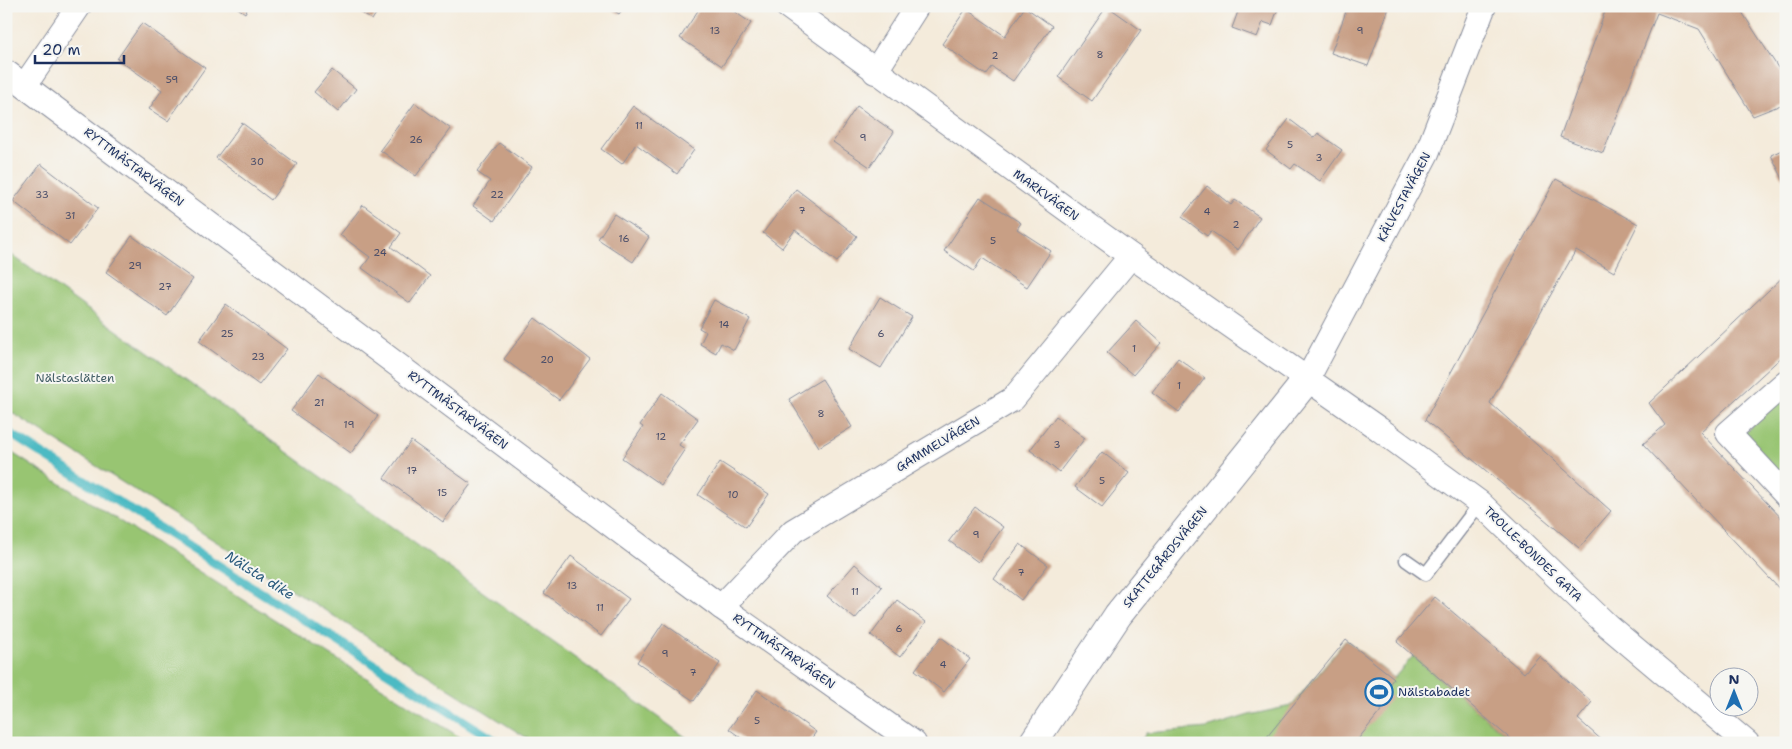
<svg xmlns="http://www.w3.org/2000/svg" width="1792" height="749" viewBox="0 0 1792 749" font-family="'Shantell Sans',sans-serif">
<rect width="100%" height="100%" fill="#f6f6f2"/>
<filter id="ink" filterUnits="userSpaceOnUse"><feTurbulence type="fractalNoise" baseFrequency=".02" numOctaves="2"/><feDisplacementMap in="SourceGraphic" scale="10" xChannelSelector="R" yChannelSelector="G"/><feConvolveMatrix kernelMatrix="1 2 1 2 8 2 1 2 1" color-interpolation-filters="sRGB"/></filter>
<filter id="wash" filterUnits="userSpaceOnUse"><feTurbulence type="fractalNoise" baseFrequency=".0096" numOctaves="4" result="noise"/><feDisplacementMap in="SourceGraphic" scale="20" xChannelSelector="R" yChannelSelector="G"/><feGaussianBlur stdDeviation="1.12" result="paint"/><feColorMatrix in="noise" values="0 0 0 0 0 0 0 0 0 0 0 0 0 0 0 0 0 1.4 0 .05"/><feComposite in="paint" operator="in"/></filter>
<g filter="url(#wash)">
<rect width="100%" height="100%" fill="#f4ebdb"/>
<!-- green -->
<g fill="#98c572" stroke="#5a7a68">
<path d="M6 251 694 743H535L6 409Z"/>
<path d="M1786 395V480L1742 435Z"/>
<path d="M6 449 469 743H6Z"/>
<path d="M1346 640 1394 678 1413 656 1515 743H1140L1146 733 1207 728 1249 715 1291 706Z"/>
</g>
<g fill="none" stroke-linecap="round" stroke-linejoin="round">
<!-- stream -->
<path stroke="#4bbac3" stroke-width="9" d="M6 431 499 743"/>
</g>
<g id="blocks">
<!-- building -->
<g fill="#c89f85">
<path d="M235 6H249L245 13Z"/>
<path d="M351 6H381L372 20Z"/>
<path d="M607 6H625L619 14Z"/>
<path d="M701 6H726L751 23 722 66 680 38Z"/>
<path d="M1107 6 1141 30 1092 101 1058 77Z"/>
<path d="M1240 6H1279L1272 25 1263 22 1257 37 1232 28Z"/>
<path d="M1348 6H1384L1389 8 1368 66 1331 53Z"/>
<path d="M1607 6H1738L1786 80V103L1753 116 1699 29 1657 13 1603 153 1560 137Z"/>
<path d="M1025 7 1052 26 1013 81 992 67 986 75 942 44 966 9 1005 36Z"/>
<path d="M142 23 205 68 168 121 149 109 162 90 117 59Z"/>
<path d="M332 70 356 89 338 112 314 92Z"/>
<path d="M415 103 451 129 416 176 380 150Z"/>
<path d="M633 106 694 150 677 174 636 144 622 164 601 149Z"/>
<path d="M857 106 894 132 870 167 833 142Z"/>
<path d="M1289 119 1314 138 1318 133 1342 150 1320 181 1295 164 1291 169 1266 150Z"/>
<path d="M242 123 297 164 271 200 216 158Z"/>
<path d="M499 143 532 167 494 221 473 206 490 181 477 172Z"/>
<path d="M1786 148V185L1771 155Z"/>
<path d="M41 164 98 208 70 245 13 201Z"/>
<path d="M1556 179 1638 224 1614 272 1576 250 1490 403 1611 511 1579 548 1425 420Z"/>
<path d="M1207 186 1231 205 1235 200 1260 217 1238 250 1211 231 1207 236 1182 217Z"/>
<path d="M796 189 857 236 837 262 795 230 782 248 763 233Z"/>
<path d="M980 197 1021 223 1017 229 1051 251 1027 287 982 258 974 271 944 251Z"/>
<path d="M363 205 401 233 391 247 430 276 410 303 362 268 370 257 340 235Z"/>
<path d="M614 214 649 237 633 262 598 239Z"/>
<path d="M132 236 193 279 167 316 106 272Z"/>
<path d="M1786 274V353L1700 432 1786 523V596L1643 444 1665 425 1649 403Z"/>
<path d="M880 297 912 317 881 368 849 349Z"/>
<path d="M714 300 750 319 734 350 721 343 716 353 700 344 706 332 699 328Z"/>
<path d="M226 304 287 349 259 385 199 341Z"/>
<path d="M535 318 590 359 559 400 504 359Z"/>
<path d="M1136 321 1161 343 1133 375 1107 353Z"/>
<path d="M1178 358 1205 378 1179 412 1152 392Z"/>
<path d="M319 373 378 416 351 453 291 411Z"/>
<path d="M822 379 852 427 819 447 789 399Z"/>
<path d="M662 393 698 419 679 445 685 449 661 485 622 458 643 427 640 425Z"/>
<path d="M1056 416 1085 438 1059 472 1030 450Z"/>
<path d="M411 441 471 484 443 522 384 478Z"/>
<path d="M1102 452 1129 473 1102 507 1075 487Z"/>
<path d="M720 462 769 494 746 527 698 495Z"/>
<path d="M975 507 1003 527 978 562 949 541Z"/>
<path d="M1020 544 1048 565 1021 600 994 579Z"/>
<path d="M571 556 629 599 601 636 544 593Z"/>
<path d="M855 564 882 587 855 619 827 596Z"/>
<path d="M1435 597 1524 673 1539 656 1592 702 1578 719 1605 743H1515L1397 642Z"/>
<path d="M897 600 926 622 900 657 871 635Z"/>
<path d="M663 623 720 663 694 701 637 662Z"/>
<path d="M941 637 970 659 944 692 915 670Z"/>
<path d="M1346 640 1394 678 1384 691 1392 697 1355 743H1262Z"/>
<path d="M757 690 816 732 808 743H748L729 729Z"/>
</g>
</g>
</g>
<g filter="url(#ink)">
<use href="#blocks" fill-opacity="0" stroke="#888d9c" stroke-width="1"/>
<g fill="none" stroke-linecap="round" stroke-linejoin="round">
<!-- lane casing -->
<g stroke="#888d9c" stroke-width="15">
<path id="lane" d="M1406 560 1426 574 1480 503"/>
</g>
<!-- street casing -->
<g stroke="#888d9c" stroke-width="26">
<g id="street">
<path d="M787 6 1131 256 1379 429 1480 503 1608 626 1747 743"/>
<path d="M6 72 721 607 914 743"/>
<path d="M875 72 917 6"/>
<path d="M25 85 79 6"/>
<path d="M1307 380 1427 153 1484 6"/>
<path d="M1786 382 1728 433 1786 495"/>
<path d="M721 607 793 531 1013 399 1131 256"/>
</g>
</g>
<!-- secondary casing -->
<g stroke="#888d9c" stroke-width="30">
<path id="secondary" d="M1033 743 1118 615 1307 380"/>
</g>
<!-- lane -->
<use href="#lane" stroke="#fff" stroke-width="12"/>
<!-- street -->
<use href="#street" stroke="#fff" stroke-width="24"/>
<!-- secondary -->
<use href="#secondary" stroke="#fff" stroke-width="28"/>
</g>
</g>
<!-- icons -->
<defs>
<g id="stadium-ring" transform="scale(1.4375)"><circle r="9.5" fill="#f6f6f2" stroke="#1f6fb2" stroke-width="1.5"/><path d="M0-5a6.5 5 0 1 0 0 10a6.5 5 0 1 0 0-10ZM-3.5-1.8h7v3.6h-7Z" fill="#1f6fb2"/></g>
</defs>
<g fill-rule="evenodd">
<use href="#stadium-ring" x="1379" y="692"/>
</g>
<g text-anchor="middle" stroke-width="4" stroke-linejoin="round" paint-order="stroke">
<!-- number labels -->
<g font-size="10" fill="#464b68">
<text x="715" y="34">13</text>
<text x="1360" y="34">9</text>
<text x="1100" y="58">8</text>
<text x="995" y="59">2</text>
<text x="172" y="83">59</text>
<text x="639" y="129">11</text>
<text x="863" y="141">9</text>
<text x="416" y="143">26</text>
<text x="1290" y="148">5</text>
<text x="1319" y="161">3</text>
<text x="257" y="165">30</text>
<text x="42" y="198">33</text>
<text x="497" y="198">22</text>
<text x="802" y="214">7</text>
<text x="1207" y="215">4</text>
<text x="70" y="219">31</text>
<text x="1236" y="228">2</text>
<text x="624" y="242">16</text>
<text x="993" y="244">5</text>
<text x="380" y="256">24</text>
<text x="135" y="269">29</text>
<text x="165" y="290">27</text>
<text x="724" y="328">14</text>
<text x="227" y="337">25</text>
<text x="881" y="337">6</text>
<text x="1134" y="352">1</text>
<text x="258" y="360">23</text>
<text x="547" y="363">20</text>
<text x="1179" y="389">1</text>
<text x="319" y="406">21</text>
<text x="821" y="417">8</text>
<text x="349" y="428">19</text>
<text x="661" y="440">12</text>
<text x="1057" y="448">3</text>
<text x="412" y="474">17</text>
<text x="1102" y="484">5</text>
<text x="442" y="496">15</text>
<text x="733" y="498">10</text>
<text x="976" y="538">9</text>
<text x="1021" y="576">7</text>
<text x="572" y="589">13</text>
<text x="855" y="595">11</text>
<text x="600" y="611">11</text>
<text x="899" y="632">6</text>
<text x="665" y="657">9</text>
<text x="943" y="668">4</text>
<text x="693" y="676">7</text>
<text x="757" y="724">5</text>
</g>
<!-- street labels -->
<g font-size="12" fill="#1b2f5e" stroke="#f6f6f2">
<text transform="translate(134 167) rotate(37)" y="4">RYTTMÄSTARVÄGEN</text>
<text transform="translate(1046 195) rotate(36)" y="4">MARKVÄGEN</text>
<text transform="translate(1404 197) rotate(-62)" y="4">KÄLVESTAVÄGEN</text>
<text transform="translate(458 410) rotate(37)" y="4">RYTTMÄSTARVÄGEN</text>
<text transform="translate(938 444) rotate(-31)" y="4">GAMMELVÄGEN</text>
<text transform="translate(1533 554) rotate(44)" y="4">TROLLE-BONDES GATA</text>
<text transform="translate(1165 557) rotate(-51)" y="4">SKATTEGÅRDSVÄGEN</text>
<text transform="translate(784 651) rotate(35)" y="4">RYTTMÄSTARVÄGEN</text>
</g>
<!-- park labels -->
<g font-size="12" fill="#405c64" stroke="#f6f6f2">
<text x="75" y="382">Nälstaslätten</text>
</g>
<!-- poi labels -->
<g font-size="12" fill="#1b2f5e" stroke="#f6f6f2" text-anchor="start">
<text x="1398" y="696">Nälstabadet</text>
</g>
<!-- water labels -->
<g font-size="14" font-style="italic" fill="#29597c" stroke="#f6f6f2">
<text transform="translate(260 575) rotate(32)" y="5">Nälsta dike</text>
</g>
</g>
<!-- margin -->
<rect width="1792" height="749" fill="none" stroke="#f6f6f2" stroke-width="25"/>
<!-- north arrow -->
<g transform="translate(1734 692)"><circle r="24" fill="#f6f6f2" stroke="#9ea6b7"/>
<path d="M0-4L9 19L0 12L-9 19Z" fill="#1f6fb2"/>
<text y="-8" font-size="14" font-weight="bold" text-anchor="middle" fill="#1b2f5e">N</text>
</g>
<!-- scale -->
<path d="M35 55v8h89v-8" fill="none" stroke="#1b2f5e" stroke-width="2.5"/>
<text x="42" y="55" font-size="15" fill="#1b2f5e" stroke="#f6f6f2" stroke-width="4" paint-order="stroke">20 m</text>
</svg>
